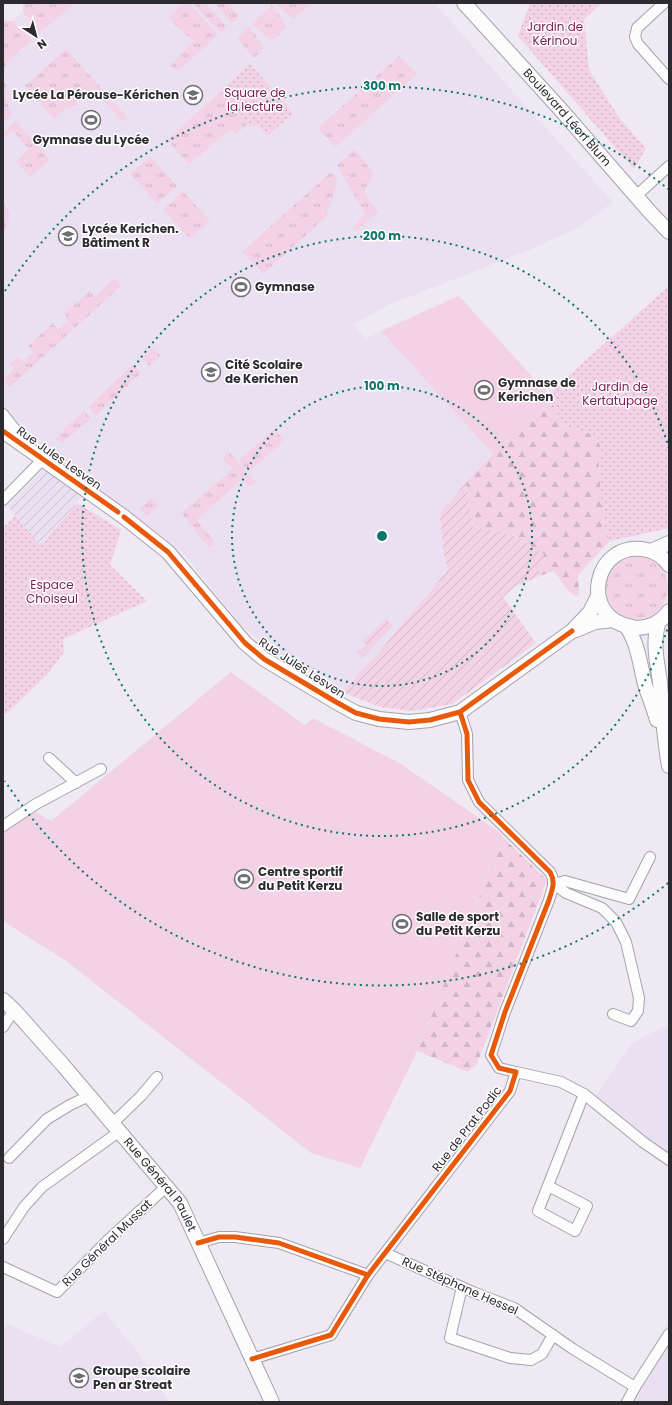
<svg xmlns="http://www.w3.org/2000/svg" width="672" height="1405" viewBox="0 0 672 1405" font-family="Poppins,sans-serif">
<defs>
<pattern id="industrial-furrows" width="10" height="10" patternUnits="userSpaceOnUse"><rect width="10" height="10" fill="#eae0f2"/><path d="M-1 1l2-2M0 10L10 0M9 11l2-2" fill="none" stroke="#c9c0d0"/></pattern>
<pattern id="grass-tufts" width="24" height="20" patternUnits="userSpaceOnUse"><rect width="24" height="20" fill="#f3d2e6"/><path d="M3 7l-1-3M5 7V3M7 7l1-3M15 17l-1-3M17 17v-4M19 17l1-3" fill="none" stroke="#d1b4c6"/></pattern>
<pattern id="forest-firs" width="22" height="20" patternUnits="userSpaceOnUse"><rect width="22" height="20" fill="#f3d2e6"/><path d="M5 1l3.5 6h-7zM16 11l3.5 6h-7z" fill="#d1b4c6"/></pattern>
<pattern id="park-dots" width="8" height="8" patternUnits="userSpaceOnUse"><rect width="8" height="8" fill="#f3d2e6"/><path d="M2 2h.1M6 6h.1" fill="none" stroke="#d1b4c6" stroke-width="1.8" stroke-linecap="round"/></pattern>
<pattern id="garden-furrows" width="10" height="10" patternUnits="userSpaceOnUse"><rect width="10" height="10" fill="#f3d2e6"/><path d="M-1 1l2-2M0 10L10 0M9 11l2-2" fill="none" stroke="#d1b4c6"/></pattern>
</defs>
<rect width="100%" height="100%" fill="#eee9f3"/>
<!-- built -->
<g fill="#eae0f2">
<path d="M23 3 52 4 57 3H435L488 64 613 202 576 229 534 248 391 304 353 324 366 339 381 331 493 454 440 513 443 549 448 570 379 652 342 692 276 654 266 647 239 623 184 554 163 536 45 450 3 405V21H13L23 12Z"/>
<path d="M669 1024V1155L594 1099 632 1043Z"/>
<path d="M104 1311 140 1355 169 1402H3V1330L7 1324 60 1347Z"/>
<path d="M669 1319V1402H620L662 1333Z"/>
</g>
<!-- industrial -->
<path fill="url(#industrial-furrows)" d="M54 457 92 484 41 546 8 507Z"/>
<!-- grass -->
<g fill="url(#grass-tufts)">
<path d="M23 3 52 4 75 3 39 33 23 12Z"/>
<path d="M184 3 190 4 218 35 178 71 170 66 193 41 168 18Z"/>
<path d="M193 3H206L227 27 220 33Z"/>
<path d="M214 3H227L239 16 232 23Z"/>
<path d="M275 3H312L293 19Z"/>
<path d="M272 5 287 27 272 41 252 24Z"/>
<path d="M3 21H13L32 40C23 49 6 59 3 72Z"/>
<path d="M249 26 264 48 254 58 237 38Z"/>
<path d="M66 49 128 118 123 122 93 89 70 109 68 107 54 119 25 86Z"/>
<path d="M399 56 417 74 335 147 318 128Z"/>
<path d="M3 83 7 84 6 98 12 116 3 123Z"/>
<path d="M220 92 249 123 236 134 230 129 201 154V155L200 157 198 156 189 164 167 140Z"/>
<path d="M16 121 50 160 30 177 16 161 29 149 13 131 3 139V133Z"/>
<path d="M355 149 373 173 364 192 378 212 356 231 353 227 365 214 337 165Z"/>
<path d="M150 156 177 186 157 204 130 174Z"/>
<path d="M331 172 338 180 326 217 263 274 242 252Z"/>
<path d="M183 191 210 221 190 239 163 209Z"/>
<path d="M3 202 10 215 6 228 3 233Z"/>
<path d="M115 278 121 286 10 387 3 379 14 369 10 364 18 357 23 362 33 352 28 346 53 323 58 329 68 321 65 313 90 291 95 296Z"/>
<path d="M153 347 161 355 149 366 142 358Z"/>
<path d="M134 364 141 373 96 415 88 407Z"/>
<path d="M84 411 91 419 62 443 55 439 64 431 63 429Z"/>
<path d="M274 429 284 440 249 472 239 461Z"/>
<path d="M229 452 256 482 250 487 242 479 197 520 216 543 209 548 181 513 233 469 222 458Z"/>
<path d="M151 498 159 505 147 516 140 509Z"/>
<circle cx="637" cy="588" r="31"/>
</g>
<!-- forest -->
<g fill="url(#forest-firs)">
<path d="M548 394 563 425 597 436 602 452 599 464 603 520 610 541 578 575 579 595 576 596 568 591 554 571 537 577 543 554 515 536 473 527 466 483 493 454 546 406Z"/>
<path d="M503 837 547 880 477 1064 468 1072 417 1051Z"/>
</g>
<!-- park -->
<g fill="url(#park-dots)">
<path d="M530 3H601L584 19 589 70 620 119 646 148 634 169 518 36Z"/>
<path d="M250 64 293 113 267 136 258 125 250 126 220 92Z"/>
<path d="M669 286V528L610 541 603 520 599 464 602 452 597 436 563 425 548 394Z"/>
<path d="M77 503 121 530 110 565 147 601 63 639 64 652 48 674 6 714H3V528L15 516 41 546Z"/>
</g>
<!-- garden -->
<g fill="url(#garden-furrows)">
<path d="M466 483 473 527 515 536 544 554 537 577 516 586 503 597 536 643 452 704 412 711 380 707 342 692 379 652 448 570 443 549 440 513Z"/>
<path d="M386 619 393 626 362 658 357 653 366 645 362 641Z"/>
</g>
<!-- pitch -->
<g fill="#f3d2e6">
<path d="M459 296 548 394 546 406 493 454 381 331 447 301Z"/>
<path d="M231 672 305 725 313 718 401 764 499 832 503 837 417 1051 360 1168 311 1153 65 960 3 921V832L35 812 51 821Z"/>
</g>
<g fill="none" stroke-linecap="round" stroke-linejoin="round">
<!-- street casing -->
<g stroke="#a5a2a9" stroke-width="12">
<g id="street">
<path d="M664 3 637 28 635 37 638 44 669 79"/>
<path d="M636 196 669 166"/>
<path d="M3 414 25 442"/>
<path d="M3 500 43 459"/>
<path d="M49 758 76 783"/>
<path d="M3 826 36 804 101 769"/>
<path d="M554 884 566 893 602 908 616 922 626 942 639 998 638 1011 631 1021 613 1014"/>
<path d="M554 884 565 881 629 899 650 857"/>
<path d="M3 1027 14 1010"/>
<path d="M516 1072 561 1082 584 1094 643 1142 669 1160"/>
<path d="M113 1123 141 1096 157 1077"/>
<path d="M9 1158 47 1119 70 1105 89 1096"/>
<path d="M548 1186 587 1206 575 1231 538 1211 584 1094"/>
<path d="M3 1239 24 1207 42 1187 120 1131"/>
<path d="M198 1243 219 1237H235L279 1243 368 1275"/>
<path d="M385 1253 473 1292 514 1308 573 1349 635 1387"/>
<path d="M3 1267 57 1292 107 1241 167 1186"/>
<path d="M462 1287 450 1338 510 1358 531 1360 542 1354 553 1335"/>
<path d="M252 1359 331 1335 368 1275 510 1091 516 1072 499 1068 491 1055 505 1012 549 900C552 890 556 882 550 872L479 802 468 780 467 734 460 712"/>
<path d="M627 1402 635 1387 669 1334"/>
</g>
</g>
<!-- secondary casing -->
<g stroke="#a5a2a9" stroke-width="16">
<g id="secondary">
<path id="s1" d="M464 3 562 111 649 211 669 232"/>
<path d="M3 431 124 517 168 552 245 643 264 659 336 702 356 713 379 719 409 722 430 720 460 712 572 631 590 612 598 596"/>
<path d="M651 551 669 543"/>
<path d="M669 565C664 558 656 552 647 550 594 538 577 618 632 627 646 630 661 623 669 611"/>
<path d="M659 621C652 642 657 661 660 682 662 710 664 738 669 766"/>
<path d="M626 626C639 644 640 667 646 688 650 699 654 709 657 720"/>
<path d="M576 630 595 622 613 620"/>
<path id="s2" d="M3 1000 14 1010 62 1064 180 1203 272 1402"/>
</g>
</g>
<!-- street -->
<use href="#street" stroke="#fcfcfd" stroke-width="10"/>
<!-- secondary -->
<use href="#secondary" stroke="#fcfcfd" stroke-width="14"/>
<!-- cycleway casing -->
<g stroke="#fff" stroke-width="8">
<g id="cycleway">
<path d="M3 431 118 512"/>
<path d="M124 517 168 552 245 643 264 659 336 702 356 713 379 719 409 722 430 720 460 712 572 631"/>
<path d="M198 1243 219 1237H235L279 1243 368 1275"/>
<path d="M252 1359 331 1335 368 1275 510 1091 516 1072 499 1068 491 1055 505 1012 549 900C552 890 556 882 550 872L479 802 468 780 467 734 460 712"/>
</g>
</g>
<!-- cycleway -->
<use href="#cycleway" stroke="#e8590c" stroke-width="5"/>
</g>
<!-- distance rings -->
<g fill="none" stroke="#0f766e" stroke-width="2" stroke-dasharray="2 4">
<circle cx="382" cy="536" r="150"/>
<path d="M669 624A300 300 0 1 1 669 448"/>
<path d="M668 883A450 450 0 0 1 5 781M5 291A450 450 0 0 1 668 189"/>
</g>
<!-- icons -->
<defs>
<g id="school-ring" transform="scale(1)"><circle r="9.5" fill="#fff" stroke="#716d74" stroke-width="1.5"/><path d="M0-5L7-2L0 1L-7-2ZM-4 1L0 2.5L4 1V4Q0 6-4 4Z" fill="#716d74"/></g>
<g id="stadium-ring" transform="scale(1)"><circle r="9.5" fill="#fff" stroke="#716d74" stroke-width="1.5"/><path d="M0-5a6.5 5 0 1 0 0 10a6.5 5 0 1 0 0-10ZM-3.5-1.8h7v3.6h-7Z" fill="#716d74"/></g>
</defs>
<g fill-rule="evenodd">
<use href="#school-ring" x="193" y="95"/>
<use href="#stadium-ring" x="91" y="120"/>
<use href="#school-ring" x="68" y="236"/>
<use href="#stadium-ring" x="241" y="287"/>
<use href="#school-ring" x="211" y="372"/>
<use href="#stadium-ring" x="484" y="390"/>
<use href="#stadium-ring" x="244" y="879"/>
<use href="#stadium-ring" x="402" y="924"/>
<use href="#school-ring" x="79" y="1378"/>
</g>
<g text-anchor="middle" stroke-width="3" stroke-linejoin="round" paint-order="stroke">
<!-- park labels -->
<g font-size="12" fill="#7b1a57" stroke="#fff">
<text x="555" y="31">Jardin de<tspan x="555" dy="14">Kérinou</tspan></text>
<text x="255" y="97">Square de<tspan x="255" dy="14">la lecture</tspan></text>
<text x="620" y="391">Jardin de<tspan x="620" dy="14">Kertatupage</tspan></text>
<text x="52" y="589">Espace<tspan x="52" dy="14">Choiseul</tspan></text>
</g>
<!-- poi labels -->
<g font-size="12" font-weight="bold" fill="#2d2a30" stroke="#fff" text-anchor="start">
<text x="179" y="99" text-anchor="end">Lycée La Pérouse-Kérichen</text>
<text x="91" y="144" text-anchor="middle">Gymnase du Lycée</text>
<text x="82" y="233">Lycée Kerichen.<tspan x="82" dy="14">Bâtiment R</tspan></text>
<text x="255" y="291">Gymnase</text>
<text x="225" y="369">Cité Scolaire<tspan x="225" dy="14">de Kerichen</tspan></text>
<text x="498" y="387">Gymnase de<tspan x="498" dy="14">Kerichen</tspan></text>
<text x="258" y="876">Centre sportif<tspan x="258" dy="14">du Petit Kerzu</tspan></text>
<text x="416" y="921">Salle de sport<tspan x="416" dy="14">du Petit Kerzu</tspan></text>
<text x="93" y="1375">Groupe scolaire<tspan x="93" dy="14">Pen ar Streat</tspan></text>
</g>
<!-- street labels -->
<g font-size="12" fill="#2d2a30" stroke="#fff">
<text dy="4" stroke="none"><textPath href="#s1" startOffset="154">Boulevard Léon Blum</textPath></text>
<text transform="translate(59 458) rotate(35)" y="4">Rue Jules Lesven</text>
<text transform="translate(302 668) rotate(33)" y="4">Rue Jules Lesven</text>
<text transform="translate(467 1129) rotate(-52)" y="4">Rue de Prat Podic</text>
<text dy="4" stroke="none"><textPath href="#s2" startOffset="243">Rue Général Paulet</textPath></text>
<text transform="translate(107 1243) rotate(-44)" y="4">Rue Général Mussat</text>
<text transform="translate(460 1286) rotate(24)" y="4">Rue Stéphane Hessel</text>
</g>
</g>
<circle cx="382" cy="536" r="6" fill="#0f766e" stroke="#fff" stroke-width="2"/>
<g font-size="12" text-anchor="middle" font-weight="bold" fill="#0f766e" stroke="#fff" stroke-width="3" stroke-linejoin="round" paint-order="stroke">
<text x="382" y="90">300 m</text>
<text x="382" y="240">200 m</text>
<text x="382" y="390">100 m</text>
</g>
<!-- border -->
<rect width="672" height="1405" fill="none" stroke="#2d2a30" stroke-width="8"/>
<!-- north arrow -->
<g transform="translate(36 36) rotate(144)" stroke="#ffffff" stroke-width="3" paint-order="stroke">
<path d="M0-3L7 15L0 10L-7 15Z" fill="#2d2a30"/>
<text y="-6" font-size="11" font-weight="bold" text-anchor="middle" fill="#2d2a30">N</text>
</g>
</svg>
